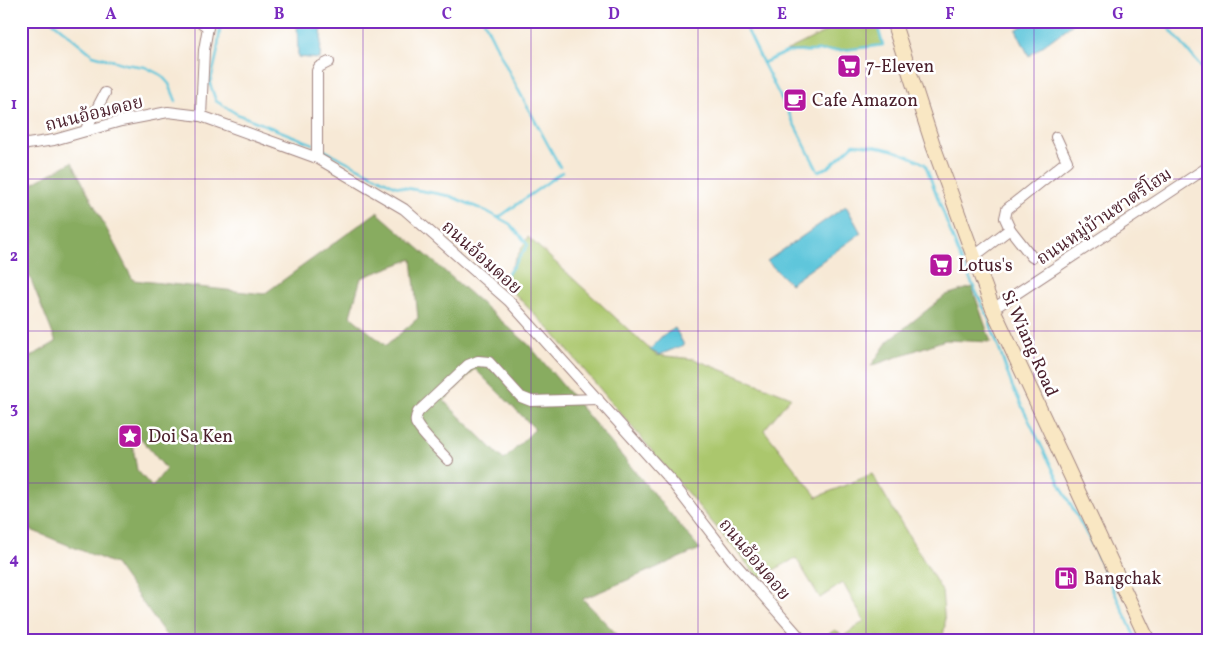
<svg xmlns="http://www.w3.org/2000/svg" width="1229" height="662" viewBox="0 0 1229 662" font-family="Vollkorn,'Noto Serif Thai',serif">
<rect width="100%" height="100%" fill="#fff"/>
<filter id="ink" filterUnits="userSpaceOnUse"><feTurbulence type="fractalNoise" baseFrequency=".02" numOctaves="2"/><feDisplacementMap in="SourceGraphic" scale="10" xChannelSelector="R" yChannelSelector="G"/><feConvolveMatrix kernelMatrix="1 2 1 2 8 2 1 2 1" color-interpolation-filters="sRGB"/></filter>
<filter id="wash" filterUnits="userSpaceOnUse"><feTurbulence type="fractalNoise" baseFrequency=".0096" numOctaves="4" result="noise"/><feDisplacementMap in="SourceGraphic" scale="20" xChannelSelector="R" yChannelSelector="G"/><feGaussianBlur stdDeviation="1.12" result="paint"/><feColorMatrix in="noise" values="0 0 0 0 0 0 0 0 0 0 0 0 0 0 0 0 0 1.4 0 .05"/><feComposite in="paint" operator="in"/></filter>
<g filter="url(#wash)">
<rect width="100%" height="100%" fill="#f7e9d6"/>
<!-- green -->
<g fill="#abc76d" stroke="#7a734c">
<path d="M847 21H876L883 45 842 50 786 51Z"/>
<path d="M528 237 656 355 694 359 791 397 764 430 817 497 872 474 942 591 945 625 942 641H818L835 630 844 636 864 621 843 583 820 598 796 558 759 578 553 333 503 282Z"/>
</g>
<!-- forest -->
<g fill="#88ac60" stroke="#696646" fill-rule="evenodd">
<path d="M72 162 133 280 264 294 377 212 529 345 700 549 583 599 623 641H170L115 564 21 526V362L56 342 21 255V190ZM412 259 418 318 386 346 350 316 361 278ZM475 369 535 429 504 460 444 401ZM129 424 166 469 152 487 137 470Z"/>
<path d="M972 287 991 342 945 340 871 366 888 341 946 295Z"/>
</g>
<!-- water -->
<g fill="#5ec6db" stroke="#547283">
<path d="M297 21H322L320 59 298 57Z"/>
<path d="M1029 21H1077L1029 56 1016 30Z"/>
<path d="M846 206 861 233 790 284 767 261Z"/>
<path d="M675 328 684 345 659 355 650 350 661 337Z"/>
</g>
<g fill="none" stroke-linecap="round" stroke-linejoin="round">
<!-- stream -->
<g stroke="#5ec6db" stroke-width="2.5">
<path d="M52 21 93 55 125 64 145 67 161 75 169 84 176 101"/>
<path d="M221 21 217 54 210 84 216 101 237 114 313 144"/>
<path d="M484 21 513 80 560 167"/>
<path d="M743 21 763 63 787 52 844 50 883 45 876 21"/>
<path d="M1163 21 1208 75"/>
<path d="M763 63 818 171 829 167 854 144C882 146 901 151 925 164L961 260 988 317 1012 386 1065 494 1094 548 1137 641"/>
<path d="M320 148 395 186 450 196 488 212 510 224 528 245 502 282"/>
<path d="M498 218 562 172"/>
</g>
</g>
</g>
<g filter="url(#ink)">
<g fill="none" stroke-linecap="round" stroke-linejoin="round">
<!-- minor casing -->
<g stroke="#a08480" stroke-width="12">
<g id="minor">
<path d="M199 21 208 27"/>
<path d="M1197 21H1200"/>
<path d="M201 116 204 50 209 21"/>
<path d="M85 131 105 93"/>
<path d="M21 145 54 140 121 121 168 112 201 116 317 158 404 209 509 301 671 481 732 560 803 641"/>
<path d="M317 158V71L319 67 329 62"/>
<path d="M973 257 1010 229"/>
<path d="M1032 257 1010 229 1005 218 1007 209 1067 161 1056 137"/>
<path d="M993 309 1208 167"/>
<path d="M448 460C439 450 422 435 416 423 415 419 416 416 418 412L468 365 478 361 489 362 521 397 531 401 598 399"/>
</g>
</g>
<!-- secondary casing -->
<g stroke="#a08480" stroke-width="16">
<path id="secondary" d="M893 21 933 145 993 309 1148 641"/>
</g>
<!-- minor -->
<use href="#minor" stroke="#fff" stroke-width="10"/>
<!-- secondary -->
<use href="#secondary" stroke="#f9e7c3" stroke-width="14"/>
</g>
</g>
<!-- grid -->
<path fill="none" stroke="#7b2cbf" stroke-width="1" stroke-opacity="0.55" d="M195 21V641M363 21V641M531 21V641M698 21V641M866 21V641M1034 21V641M21 179H1208M21 331H1208M21 483H1208"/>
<!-- icons -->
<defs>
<g id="supermarket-square" transform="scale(1.25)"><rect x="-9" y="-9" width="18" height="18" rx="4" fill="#b5179e" stroke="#fff"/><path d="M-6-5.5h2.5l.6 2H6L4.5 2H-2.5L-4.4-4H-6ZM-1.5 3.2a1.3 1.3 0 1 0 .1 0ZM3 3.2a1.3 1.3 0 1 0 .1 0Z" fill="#fff"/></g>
<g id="cafe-square" transform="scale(1.25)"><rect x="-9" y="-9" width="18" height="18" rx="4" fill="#b5179e" stroke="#fff"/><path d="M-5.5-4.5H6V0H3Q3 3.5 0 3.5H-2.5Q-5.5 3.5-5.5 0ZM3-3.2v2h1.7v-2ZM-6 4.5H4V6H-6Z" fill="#fff"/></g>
<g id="sight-square" transform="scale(1.25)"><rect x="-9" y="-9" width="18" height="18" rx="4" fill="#b5179e" stroke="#fff"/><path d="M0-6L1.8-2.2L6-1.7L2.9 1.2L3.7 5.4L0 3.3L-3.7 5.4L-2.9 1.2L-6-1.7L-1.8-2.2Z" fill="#fff"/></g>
<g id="fuel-square" transform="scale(1.25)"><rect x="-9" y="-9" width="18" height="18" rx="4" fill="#b5179e" stroke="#fff"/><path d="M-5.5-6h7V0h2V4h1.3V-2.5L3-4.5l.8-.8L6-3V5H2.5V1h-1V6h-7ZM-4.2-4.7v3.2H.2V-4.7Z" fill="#fff"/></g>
</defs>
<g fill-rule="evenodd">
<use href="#supermarket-square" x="849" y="66"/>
<use href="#cafe-square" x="795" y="100"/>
<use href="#supermarket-square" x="941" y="265"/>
<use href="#sight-square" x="130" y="436"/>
<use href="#fuel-square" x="1066" y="578"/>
</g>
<g text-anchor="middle" stroke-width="5" stroke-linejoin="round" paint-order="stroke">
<!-- poi labels -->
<g font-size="18" fill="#4a1f2b" stroke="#fff" text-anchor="start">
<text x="866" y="72">7-Eleven</text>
<text x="812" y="106">Cafe Amazon</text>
<text x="958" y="271">Lotus's</text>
<text x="148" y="442">Doi Sa Ken</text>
<text x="1084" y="584">Bangchak</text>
</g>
<!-- street labels -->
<g font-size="18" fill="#4a1f2b" stroke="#fff">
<text transform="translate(94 113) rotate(-14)" y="6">ถนนอ้อมดอย</text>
<text transform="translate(1104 216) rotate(-34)" y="6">ถนนหมู่บ้านชาตรีโฮม</text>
<text transform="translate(482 257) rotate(42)" y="6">ถนนอ้อมดอย</text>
<text transform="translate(1030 343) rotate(66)" y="6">Si Wiang Road</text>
<text transform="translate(755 559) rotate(50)" y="6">ถนนอ้อมดอย</text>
</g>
</g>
<!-- margin -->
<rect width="1229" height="662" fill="none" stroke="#fff" stroke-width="55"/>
<rect x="28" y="28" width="1174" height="606" fill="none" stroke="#7b2cbf" stroke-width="2"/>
<g font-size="16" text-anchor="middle" font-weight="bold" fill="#7b2cbf">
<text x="111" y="19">A</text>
<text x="279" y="19">B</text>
<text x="447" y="19">C</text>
<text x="614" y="19">D</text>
<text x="782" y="19">E</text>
<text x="950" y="19">F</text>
<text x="1118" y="19">G</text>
<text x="14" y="109">1</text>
<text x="14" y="261">2</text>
<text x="14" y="413">3</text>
<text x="14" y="564">4</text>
</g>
</svg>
